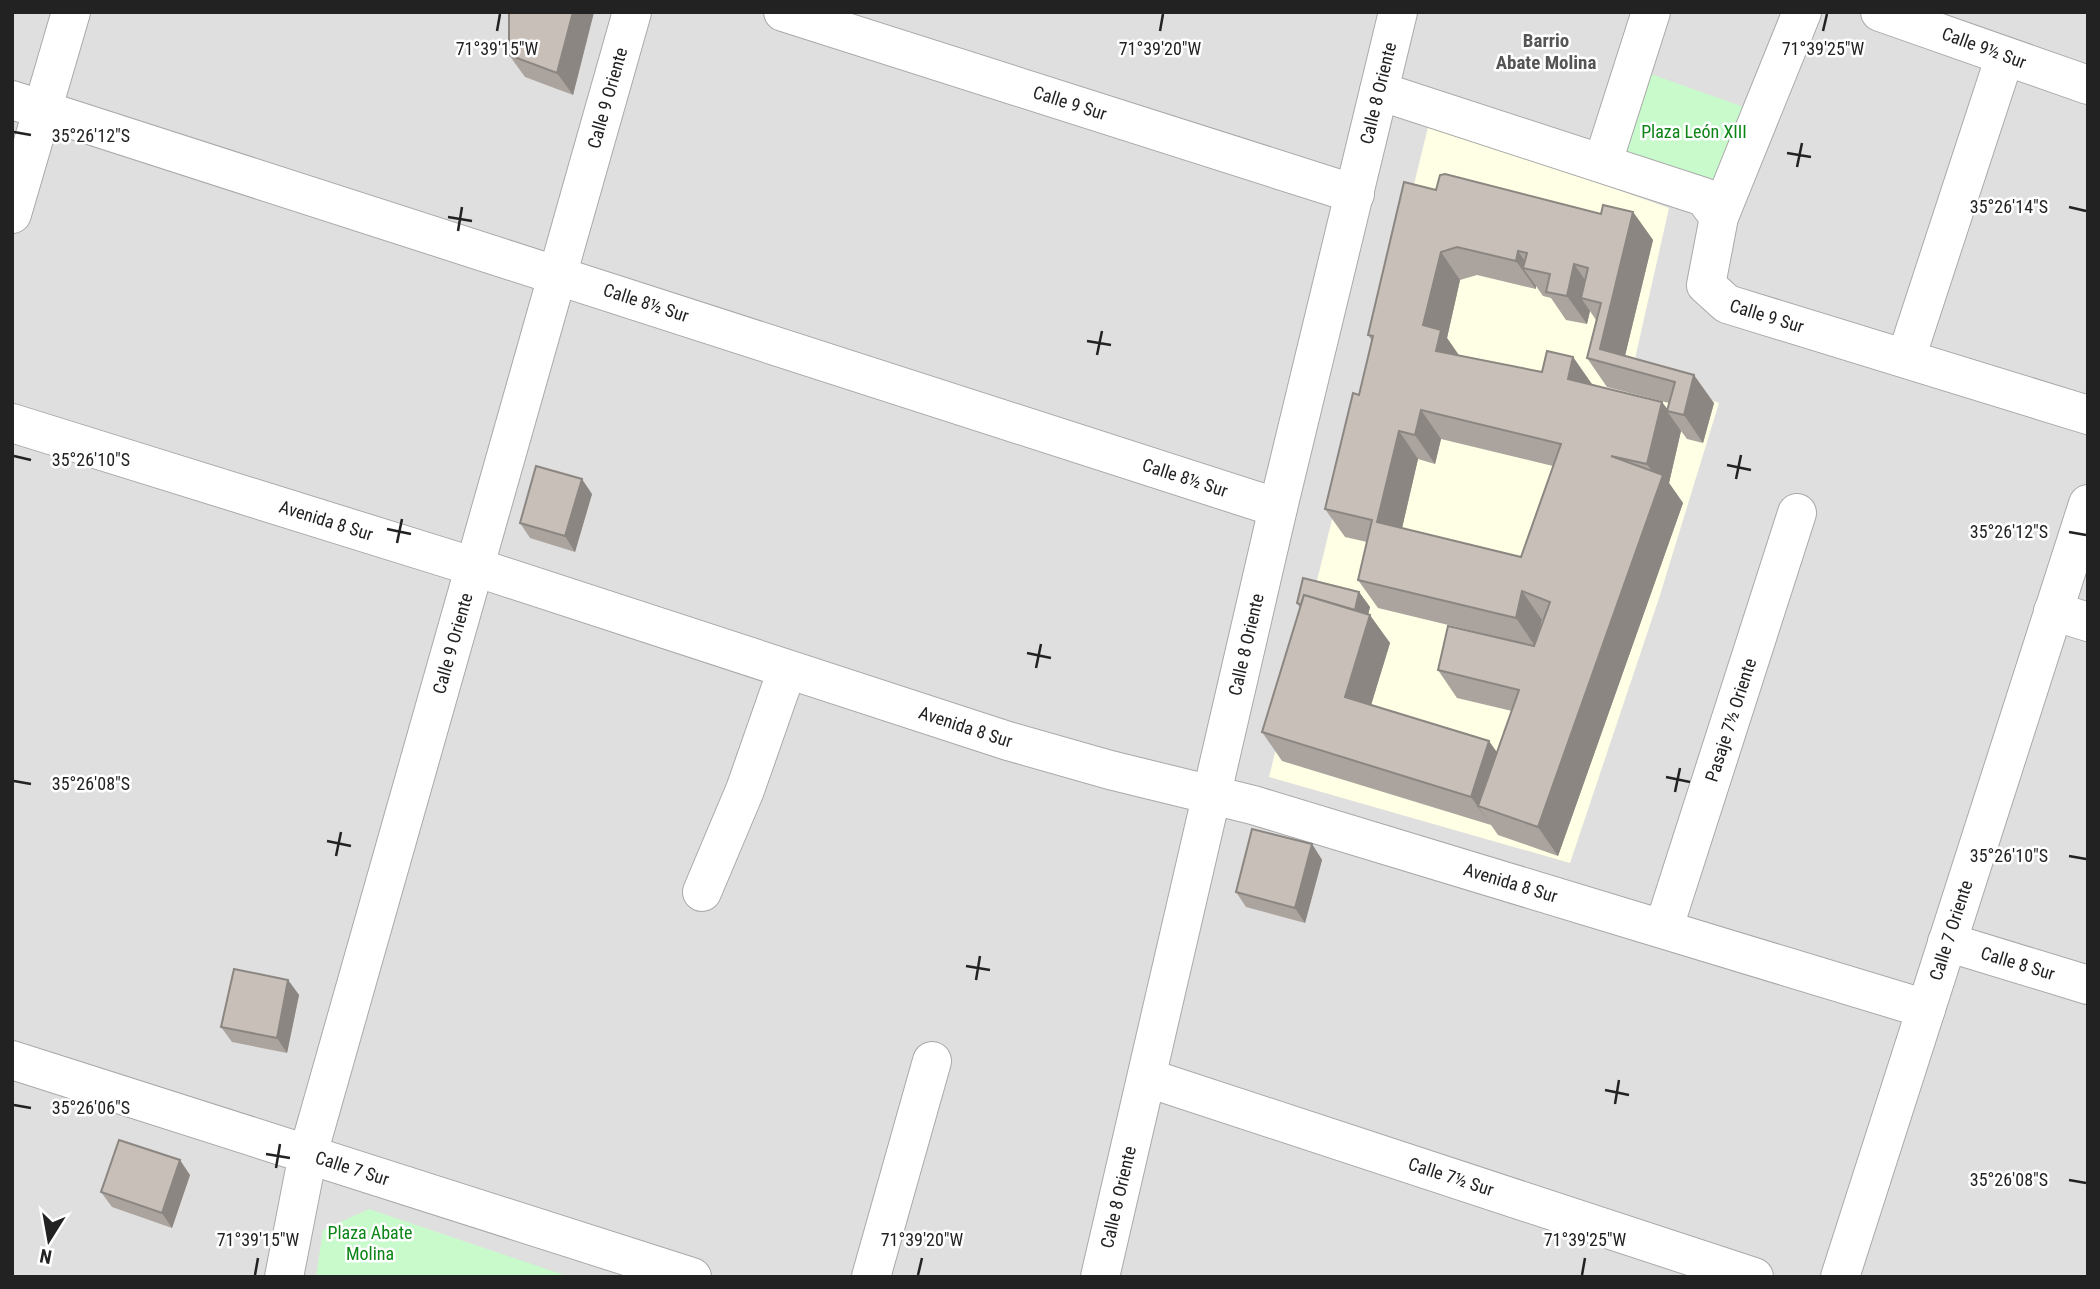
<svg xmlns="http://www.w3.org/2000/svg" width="2100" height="1289" viewBox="0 0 2100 1289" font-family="'Roboto Condensed',sans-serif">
<rect width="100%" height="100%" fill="#f2efe9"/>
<!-- residential -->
<rect fill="#e0dfdf" x="12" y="12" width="2076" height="1265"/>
<!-- education -->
<path fill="#ffffe5" d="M1429 123 1669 208 1632 372 1719 403 1660 595 1570 863 1269 777Z"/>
<!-- park -->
<g fill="#c8facc">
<path d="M1645 72 1758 112 1731 188 1618 148Z"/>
<path d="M369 1209 570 1277H316L323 1230Z"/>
</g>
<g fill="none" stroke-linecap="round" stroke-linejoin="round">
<!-- minor casing -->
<g stroke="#a9a9a9" stroke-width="40">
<g id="minor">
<path id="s1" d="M783 12 1355 194"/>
<path d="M1880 12 2088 85"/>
<path id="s2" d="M1379 91 1704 197 1719 217 1706 285 1727 304 2088 415"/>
<path d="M12 100 1278 508"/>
<path d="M1603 162 1651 12"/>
<path d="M12 214 71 12"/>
<path d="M1719 217 1802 12"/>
<path d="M1906 358 2005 56"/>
<path id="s3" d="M12 423 475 567 1008 741 1110 770 1253 805 1926 1009"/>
<path d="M2053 611 2088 622"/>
<path d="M702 892 745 790 787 670"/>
<path d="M1664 927 1797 513"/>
<path id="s4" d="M1947 942 2088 985"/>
<path id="s5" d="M12 1060 692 1277"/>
<path d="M1148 1078 1754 1277"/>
<path id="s6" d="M284 1277 308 1154 632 12"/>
<path d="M871 1277 932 1061"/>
<path id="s7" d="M1100 1277 1278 508 1398 12"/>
<path id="s8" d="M1840 1277 2088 504"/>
</g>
</g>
<!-- minor -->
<use href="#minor" stroke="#fff" stroke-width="38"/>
</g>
<!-- wall -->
<g fill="#aba49e" fill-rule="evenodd">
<path d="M594 12 573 95 525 77 509 55Z"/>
<path d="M1436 190 1601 214 1633 212 1653 240 1625 356 1714 403 1703 443 1687 439 1681 431 1669 483 1683 503 1558 856 1498 835 1491 825 1282 761 1262 732 1300 608 1297 603 1359 592 1370 607 1368 614 1390 643 1371 705 1497 753 1512 711 1457 698 1438 670 1535 646 1378 608 1358 580 1367 542 1345 537 1325 509 1359 395 1372 341 1368 335ZM1477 275 1536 289V286L1543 296 1551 298 1566 320 1587 324 1590 311 1596 320 1587 358 1607 387 1669 403 1667 409 1592 384 1573 357 1542 372 1459 356 1447 338 1460 280ZM1441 439 1553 466 1521 557 1402 528 1418 459 1435 464ZM1542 620H1544L1538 637Z"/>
<path d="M592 494 575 552 530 538 520 523Z"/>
<path d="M1312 844 1322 860 1305 923 1246 907 1236 892Z"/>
<path d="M288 980 299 995 287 1053 232 1042 221 1027Z"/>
<path d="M190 1175 172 1228 112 1207 101 1192Z"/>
</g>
<!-- shaded-wall -->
<g fill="#8b8681">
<path d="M573 12H594L573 95 557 73Z"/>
<path d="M1633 212 1653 240 1622 368 1600 349Z"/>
<path d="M1518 251 1531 270 1523 268 1536 286V289L1516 261Z"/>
<path d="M1441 252 1460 280 1447 338 1461 358 1436 351 1423 325Z"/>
<path d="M1574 264 1594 293 1581 298 1590 311 1587 324 1567 296Z"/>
<path d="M1573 357 1593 386 1568 379Z"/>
<path d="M1694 375 1714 403 1703 443 1684 415Z"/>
<path d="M1662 402 1669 411H1667L1681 431 1669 483 1683 503 1558 856 1538 827 1660 483 1647 464Z"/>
<path d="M1421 410 1441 439 1435 464 1415 435Z"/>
<path d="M1399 431 1418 459 1397 550 1377 522Z"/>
<path d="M582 479 592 494 575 552 565 536Z"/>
<path d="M1522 591 1542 620 1535 646 1516 618Z"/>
<path d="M1359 592 1370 607 1364 632 1353 617Z"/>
<path d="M1370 615 1390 643 1365 725 1345 697Z"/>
<path d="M1489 741 1509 769 1478 806 1491 825 1471 797Z"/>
<path d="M1312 844 1322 860 1305 923 1295 908Z"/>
<path d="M288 980 299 995 287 1053 277 1038Z"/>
<path d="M180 1160 190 1175 172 1228 162 1213Z"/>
</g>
<!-- building -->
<g fill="#c7bfb8" stroke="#8b8681" stroke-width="2" fill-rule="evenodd">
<path d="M509 12H573L557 73 509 55Z"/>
<path d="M1445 174 1601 214 1603 205 1633 212 1600 349 1694 375 1684 415 1667 411 1675 382 1587 358 1601 303 1581 298 1588 268 1574 264 1567 296 1546 292 1550 274 1523 268 1527 253 1518 251 1516 261 1457 247 1441 252 1423 325 1441 330 1436 351 1542 372 1547 351 1573 357 1568 379 1662 402 1647 464 1611 456 1663 475 1538 827 1478 806 1519 690 1438 670 1448 626 1534 646 1550 602 1522 591 1516 618 1358 580 1372 520 1325 509 1353 393 1359 395 1373 336 1368 335 1404 182 1436 190 1440 175ZM1421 410 1561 444 1521 557 1377 522 1399 431 1415 435Z"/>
<path d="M536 466 582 479 565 536 520 523Z"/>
<path d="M1303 578 1359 592 1355 610 1304 595 1301 605 1297 603Z"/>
<path d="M1304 595 1370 615 1345 697 1489 741 1471 797 1262 732Z"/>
<path d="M1252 829 1312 844 1295 908 1236 892Z"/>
<path d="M234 969 288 980 277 1038 221 1027Z"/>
<path d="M119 1140 180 1160 162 1213 101 1192Z"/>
</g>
<!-- ticks -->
<path fill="none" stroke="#222" stroke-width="2.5" d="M497 31 500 14M1160 31 1163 14M1823 31 1827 14M14 132 31 135M1787 153 1811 157M1797 167 1802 143M2069 207 2086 211M448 217 472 221M458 231 462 207M1087 341 1111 345M1097 355 1102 331M14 456 31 460M1727 465 1751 470M1736 479 1741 455M387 529 411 534M2069 532 2086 535M397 543 402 519M1027 653 1051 658M1036 668 1041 644M1666 777 1690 782M14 781 31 784M1675 792 1680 768M327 841 351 846M336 856 341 832M2069 856 2086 859M966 966 990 970M976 980 980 956M1605 1090 1629 1095M1615 1104 1619 1080M14 1105 31 1108M266 1154 290 1158M276 1168 280 1144M2069 1180 2086 1183M255 1275 258 1258M918 1275 922 1258M1582 1275 1585 1258"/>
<g text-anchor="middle" stroke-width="5" stroke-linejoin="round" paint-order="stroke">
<!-- street labels -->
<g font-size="18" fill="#222" stroke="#fff">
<text transform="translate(1984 48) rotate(20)" y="6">Calle 9½ Sur</text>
<text dy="6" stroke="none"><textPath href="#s7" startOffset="1216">Calle 8 Oriente</textPath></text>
<text dy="6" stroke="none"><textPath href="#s6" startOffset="1223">Calle 9 Oriente</textPath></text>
<text dy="6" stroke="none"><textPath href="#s1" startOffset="301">Calle 9 Sur</textPath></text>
<text transform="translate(646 303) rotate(18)" y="6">Calle 8½ Sur</text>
<text dy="6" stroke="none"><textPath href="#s2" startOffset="506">Calle 9 Sur</textPath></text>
<text transform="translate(1185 478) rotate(18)" y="6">Calle 8½ Sur</text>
<text dy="6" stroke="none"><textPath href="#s3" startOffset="329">Avenida 8 Sur</textPath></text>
<text dy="6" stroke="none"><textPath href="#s6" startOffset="656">Calle 9 Oriente</textPath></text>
<text dy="6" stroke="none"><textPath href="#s7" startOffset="649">Calle 8 Oriente</textPath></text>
<text transform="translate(1731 720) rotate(-72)" y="6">Pasaje 7½ Oriente</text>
<text dy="6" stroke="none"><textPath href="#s3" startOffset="1001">Avenida 8 Sur</textPath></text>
<text dy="6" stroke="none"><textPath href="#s3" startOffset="1568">Avenida 8 Sur</textPath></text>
<text dy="6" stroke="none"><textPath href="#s8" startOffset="364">Calle 7 Oriente</textPath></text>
<text dy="6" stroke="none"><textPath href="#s4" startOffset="74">Calle 8 Sur</textPath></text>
<text dy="6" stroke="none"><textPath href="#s5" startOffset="357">Calle 7 Sur</textPath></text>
<text transform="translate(1451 1177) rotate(18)" y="6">Calle 7½ Sur</text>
<text dy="6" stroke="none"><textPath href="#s7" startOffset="82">Calle 8 Oriente</textPath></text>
</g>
<!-- park labels -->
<g font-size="18" fill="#0c8416" stroke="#fff">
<text x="1694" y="138">Plaza León XIII</text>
<text x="370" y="1239">Plaza Abate<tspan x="370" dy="21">Molina</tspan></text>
</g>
<!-- neighbourhood labels -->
<g font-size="19" font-weight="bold" fill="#555" stroke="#fff">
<text x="1546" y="47">Barrio<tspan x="1546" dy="22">Abate Molina</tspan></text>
</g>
</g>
<g font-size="18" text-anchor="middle" fill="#222" stroke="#fff" stroke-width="5" stroke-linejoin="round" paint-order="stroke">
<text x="497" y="55">71°39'15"W</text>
<text x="1160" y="55">71°39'20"W</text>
<text x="1823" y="55">71°39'25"W</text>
<text x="91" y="142">35°26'12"S</text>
<text x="2009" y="213">35°26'14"S</text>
<text x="91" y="466">35°26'10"S</text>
<text x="2009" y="538">35°26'12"S</text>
<text x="91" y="790">35°26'08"S</text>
<text x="2009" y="862">35°26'10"S</text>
<text x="91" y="1114">35°26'06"S</text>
<text x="2009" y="1186">35°26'08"S</text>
<text x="258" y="1246">71°39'15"W</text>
<text x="922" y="1246">71°39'20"W</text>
<text x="1585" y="1246">71°39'25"W</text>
</g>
<!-- border -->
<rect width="2100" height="1289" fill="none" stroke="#222222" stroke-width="28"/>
<!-- north arrow -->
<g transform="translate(49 1240) rotate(191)" stroke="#ffffff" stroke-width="5" paint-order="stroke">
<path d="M0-5L12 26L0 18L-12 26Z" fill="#222222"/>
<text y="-10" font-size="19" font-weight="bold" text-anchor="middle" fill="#222222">N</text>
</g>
</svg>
